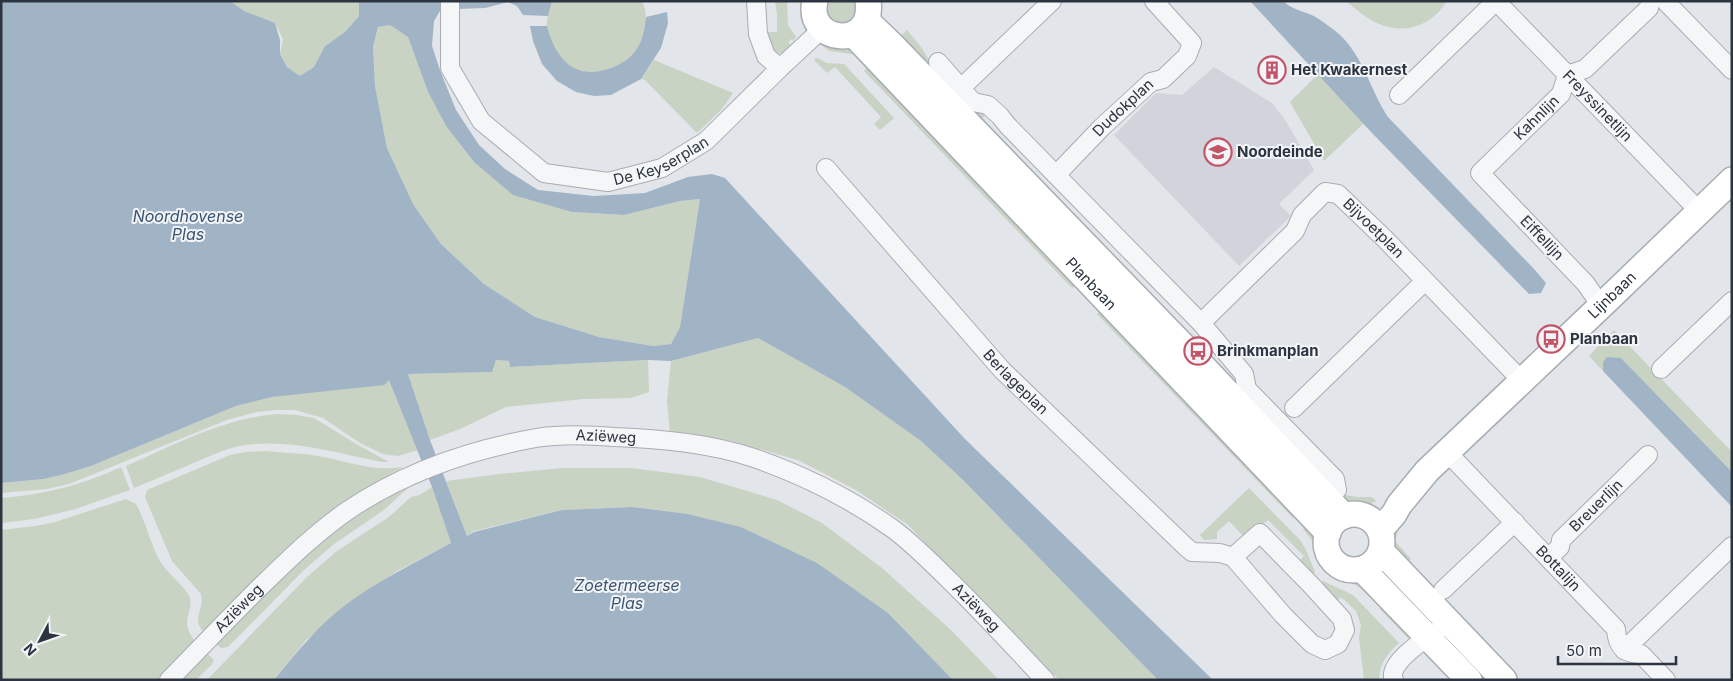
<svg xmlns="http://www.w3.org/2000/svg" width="1733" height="681" viewBox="0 0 1733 681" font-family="Inter,sans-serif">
<rect width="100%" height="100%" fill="#e2e5e9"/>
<!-- built -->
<path fill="#d1d5db" d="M1214 67 1272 103 1286 121 1314 170 1279 204 1291 216 1239 266 1114 135 1156 93 1182 95Z"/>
<!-- green -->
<g fill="#c8d3c4">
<path d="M230 1H359V16L345 32 325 46 314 67 300 76 287 67 280 54 283 39 275 23 243 11Z"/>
<path d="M552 1H641C647 8 646 18 644 27 643 35 641 45 635 52 625 64 605 75 588 73 567 71 550 47 547 27 546 19 550 9 552 1Z"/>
<path d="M775 1H787L788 25 796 37 793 41 791 39 788 42 791 45 782 53H778L773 50 770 51 767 32H777V14Z"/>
<path d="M830 1H854C868 27 818 35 830 1Z"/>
<path d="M1346 1H1447C1431 26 1406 35 1379 24 1367 19 1356 9 1346 1Z"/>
<path d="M390 25 408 37 428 92 446 126 474 162 572 212 624 215 680 201 700 199 680 327 671 344 653 346 599 337 535 317 484 284 441 244 413 204 387 148 375 86 373 47 378 27Z"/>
<path d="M907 30 921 47 941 79 973 111H984L987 114 976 124 896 41Z"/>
<path d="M829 40 850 44 859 55 829 51 823 46Z"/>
<path d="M817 58 827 63 844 64 894 118 880 130 874 124 881 117 835 67 827 73 814 60Z"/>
<path d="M654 60 733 93 721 110 697 133 645 80 641 79Z"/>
<path d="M870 64 1079 283 1072 288 864 71Z"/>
<path d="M1318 74 1364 123 1324 161 1290 102Z"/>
<path d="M1104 308 1299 511 1293 518 1097 314Z"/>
<path d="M1614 330 1732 452V472L1621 358 1603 362V371L1589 356Z"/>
<path d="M758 338 845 387 921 441 963 480 1158 680H1059L908 525 856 490 798 460 735 442 688 433 670 432 667 401 671 361Z"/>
<path d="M496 360 509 361 510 367 648 360 649 392 631 398 584 399 506 407 460 429 430 440 408 374 491 372Z"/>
<path d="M390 380 418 450 398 456 383 454 360 443 323 418 295 410H276L256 412 227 420 69 484 47 489 1 493V483L44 479 65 474 91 466 236 406 272 397Z"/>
<path d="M277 414 296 415 314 418 358 445 389 462H382C337 453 291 439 245 445 229 447 213 455 198 461 177 470 156 479 134 488L126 466C174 445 224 418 277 414Z"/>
<path d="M267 451C284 453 302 453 318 456 348 461 372 472 403 467 373 484 343 501 316 522 275 555 240 595 204 632 190 618 205 612 201 594L172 561 145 497 147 490 230 455 246 452Z"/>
<path d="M121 467 130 490 72 510 34 519 1 523V498C43 495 82 485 121 467Z"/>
<path d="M564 468H632L700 477 777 500 822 523 882 568 952 631 999 680H953L888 613 741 527 688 514 633 507 562 510 474 531 467 536 446 481 499 474Z"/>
<path d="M421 479 422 482 409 487 384 510 334 544 304 570 228 647 221 648 216 644C252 607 286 569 326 537 355 513 388 496 421 479Z"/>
<path d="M432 487 451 543 397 571 306 640 274 680H207L307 577 337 551 389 517 411 497 420 495Z"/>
<path d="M1249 488 1300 540 1306 550 1315 572 1310 577 1297 564 1304 556 1268 520 1262 525 1260 523 1245 538 1229 521 1217 532V539L1204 540 1200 535Z"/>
<path d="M1339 494 1357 497H1372L1376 501 1361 509 1351 508Z"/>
<path d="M126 499 136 504C146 522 150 543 160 561 168 574 180 582 188 594 197 609 177 619 195 641L158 680H1V530L36 526 55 522Z"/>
<path d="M1310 522 1321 540 1323 555 1332 567 1344 574 1358 577 1376 592 1370 597 1359 587 1327 571 1314 543 1303 529Z"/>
<path d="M1399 527 1395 541 1411 559 1402 566 1388 541 1389 531Z"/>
<path d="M1323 581 1353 595 1399 643C1389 652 1377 666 1380 680H1364L1359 638 1361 625 1356 611 1341 597 1335 603 1318 586Z"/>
<path d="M1386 602 1415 632 1408 638 1379 608Z"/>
<path d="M207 653 214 660 212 664 196 680H181Z"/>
</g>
<!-- water -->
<g fill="#a1b4c6" fill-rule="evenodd">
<path d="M1 1H230L244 11 275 23 280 40V54L287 67 300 76 314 67 325 46 345 32 359 16V1H441L440 11 434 21 432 46 441 73 456 110 479 145 505 169 538 190 594 196 645 193 688 177 712 174 725 178 965 439 1213 680H1158L963 480 921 441 845 387 758 338 671 361 648 360 510 367 509 361 496 360 492 372 408 374 430 440 467 536 474 532 562 510 633 507 688 514 741 527 817 563 888 613 953 680H274C297 652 319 624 348 603 380 580 416 562 451 543L432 487 389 380 384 385 272 397 236 406 91 466 65 474 44 479 1 483ZM390 25 408 37 428 92 446 126 474 162 513 195 572 212 624 215 680 201 700 199 680 327 671 344 653 346 599 337 535 317 484 284 441 244 413 204 387 148 375 86 373 47 378 27Z"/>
<path d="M457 1H552L548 16 523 15 517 6 508 2 485 8 458 9Z"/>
<path d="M1250 1H1283C1291 9 1303 11 1314 16 1322 21 1332 28 1339 34 1364 57 1370 90 1388 117L1535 270 1546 283 1541 293 1529 294 1372 133Z"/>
<path d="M667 12 668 23 661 48 641 79 611 95 594 96 576 92 557 81 542 64 533 41 530 26H547C555 58 575 82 611 68 620 65 630 59 636 50 643 41 644 29 646 17Z"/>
<path d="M1607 357 1621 358 1732 472V507L1603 371V362Z"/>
</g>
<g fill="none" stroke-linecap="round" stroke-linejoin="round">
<!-- street casing -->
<g stroke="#a8acb3" stroke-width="20">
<g id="street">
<path id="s1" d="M450 1V68L481 121 544 173 608 182 662 168 706 141 780 68 822 29"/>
<path d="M756 1 758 34 766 56 780 68"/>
<path id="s2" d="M1496 1 1699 211"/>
<path d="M1665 1 1732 70"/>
<path d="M938 62 973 102 988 105 1000 116 1008 126 1201 323 1244 374 1247 389 1335 479 1337 490"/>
<path d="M960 89 1052 1"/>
<path d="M1399 95 1496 1"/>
<path id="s3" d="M826 168 1002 370 1186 547 1192 552 1220 553 1233 557 1260 533 1312 586 1342 619 1345 630 1338 644 1325 650 1312 644 1283 615 1233 557"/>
<path id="s4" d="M1056 175 1102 127 1151 82 1163 79 1187 56 1192 43 1154 1"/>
<path id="s5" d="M1601 306 1586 284 1480 173 1561 94 1567 75 1585 69 1649 8 1650 1"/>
<path id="s6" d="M1201 323 1295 231 1302 215 1325 192 1338 194 1384 238 1522 381"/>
<path d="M1661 369 1732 301"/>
<path d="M1294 408 1425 281"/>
<path id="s7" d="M1447 452 1616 629C1617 646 1623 654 1641 654L1666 680"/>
<path id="s8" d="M1549 557 1560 547 1561 540 1648 455"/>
<path d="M1443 590 1515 522"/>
<path d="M1624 650 1732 546"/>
<path id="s9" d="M169 680C198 650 227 620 257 590 286 562 314 534 347 511 403 473 469 450 536 438 561 434 589 435 614 437 661 439 709 443 754 458 803 475 851 499 893 529 912 543 930 561 947 578 981 611 1013 646 1045 680"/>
<path d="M1394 680C1386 664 1425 639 1437 631"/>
</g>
</g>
<!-- secondary casing -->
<g stroke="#a8acb3" stroke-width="28">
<g id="secondary">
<path d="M815 1C805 44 875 51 868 1"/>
<path d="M867 21 891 44 1192 355 1344 516"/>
<path id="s10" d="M853 34 1328 533"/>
<circle cx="1354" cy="542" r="28"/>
<path id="s11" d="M1380 530 1394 514 1399 505 1427 471 1601 306 1732 180"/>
<path d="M1381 551 1504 680"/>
<path d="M1362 569 1469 680"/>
</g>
</g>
<!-- street -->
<use href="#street" stroke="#f5f6f8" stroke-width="18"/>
<!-- secondary -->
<use href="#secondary" stroke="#fff" stroke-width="25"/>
</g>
<!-- icons -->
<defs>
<g id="building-ring" transform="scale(1.4375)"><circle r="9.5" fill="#f2f4f7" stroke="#c35367" stroke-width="1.5"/><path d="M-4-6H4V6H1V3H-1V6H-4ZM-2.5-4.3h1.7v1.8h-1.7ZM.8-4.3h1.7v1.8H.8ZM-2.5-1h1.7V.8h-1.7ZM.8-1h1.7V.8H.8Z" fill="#c35367"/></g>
<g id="school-ring" transform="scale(1.4375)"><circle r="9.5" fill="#f2f4f7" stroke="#c35367" stroke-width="1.5"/><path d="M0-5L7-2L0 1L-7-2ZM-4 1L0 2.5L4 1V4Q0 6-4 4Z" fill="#c35367"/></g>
<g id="bus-ring" transform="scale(1.4375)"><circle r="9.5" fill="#f2f4f7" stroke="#c35367" stroke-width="1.5"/><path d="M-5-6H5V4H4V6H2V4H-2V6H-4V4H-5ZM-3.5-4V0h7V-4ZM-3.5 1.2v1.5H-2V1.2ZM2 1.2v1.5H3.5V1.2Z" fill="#c35367"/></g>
</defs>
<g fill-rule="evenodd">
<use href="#building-ring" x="1272" y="70"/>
<use href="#school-ring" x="1218" y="152"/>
<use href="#bus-ring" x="1551" y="339"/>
<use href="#bus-ring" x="1198" y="351"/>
</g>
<g text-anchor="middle" stroke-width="4" stroke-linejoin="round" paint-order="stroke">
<!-- poi labels -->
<g font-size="15" font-weight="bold" fill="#2c3440" stroke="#f2f4f7" text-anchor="start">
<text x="1291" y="75">Het Kwakernest</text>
<text x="1237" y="157">Noordeinde</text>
<text x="1570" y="344">Planbaan</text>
<text x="1217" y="356">Brinkmanplan</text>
</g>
<!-- street labels -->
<g font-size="15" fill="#2c3440" stroke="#f2f4f7">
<text dy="5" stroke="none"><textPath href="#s2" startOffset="146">Freyssinetlijn</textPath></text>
<text dy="5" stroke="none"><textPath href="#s4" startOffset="95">Dudokplan</textPath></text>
<text dy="5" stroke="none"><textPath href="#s5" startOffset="259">Kahnlijn</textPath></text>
<text dy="5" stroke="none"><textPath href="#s1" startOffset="332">De Keyserplan</textPath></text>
<text dy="5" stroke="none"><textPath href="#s6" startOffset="244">Bijvoetplan</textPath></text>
<text transform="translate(1542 238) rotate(46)" y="5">Eiffellijn</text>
<text dy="5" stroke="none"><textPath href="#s10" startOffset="345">Planbaan</textPath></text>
<text dy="5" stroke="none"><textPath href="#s11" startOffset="331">Lijnbaan</textPath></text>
<text dy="5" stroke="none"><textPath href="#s3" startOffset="286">Berlageplan</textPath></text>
<text dy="5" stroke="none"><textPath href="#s9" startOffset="520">Aziëweg</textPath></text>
<text dy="5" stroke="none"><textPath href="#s8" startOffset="71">Breuerlijn</textPath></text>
<text dy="5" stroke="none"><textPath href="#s7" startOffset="161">Bottalijn</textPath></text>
<text dy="5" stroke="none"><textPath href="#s9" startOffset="941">Aziëweg</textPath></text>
<text dy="5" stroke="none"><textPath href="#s9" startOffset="100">Aziëweg</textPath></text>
</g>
<!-- water labels -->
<g font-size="16" font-style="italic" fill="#3a5370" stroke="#f2f4f7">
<text x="188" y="222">Noordhovense<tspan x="188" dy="18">Plas</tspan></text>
<text x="627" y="591">Zoetermeerse<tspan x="627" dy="18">Plas</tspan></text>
</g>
</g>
<!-- border -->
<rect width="1733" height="681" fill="none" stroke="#2c3440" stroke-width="5"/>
<!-- north arrow -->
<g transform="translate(40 641) rotate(229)" stroke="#f2f4f7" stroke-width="4" paint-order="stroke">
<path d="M0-4L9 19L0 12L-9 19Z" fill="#2c3440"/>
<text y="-8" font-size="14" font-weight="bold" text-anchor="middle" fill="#2c3440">N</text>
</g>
<!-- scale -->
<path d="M1558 656v8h118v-8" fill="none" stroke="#2c3440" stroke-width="2.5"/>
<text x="1566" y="656" font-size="15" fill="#2c3440" stroke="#f2f4f7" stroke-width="4" paint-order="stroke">50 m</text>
</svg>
